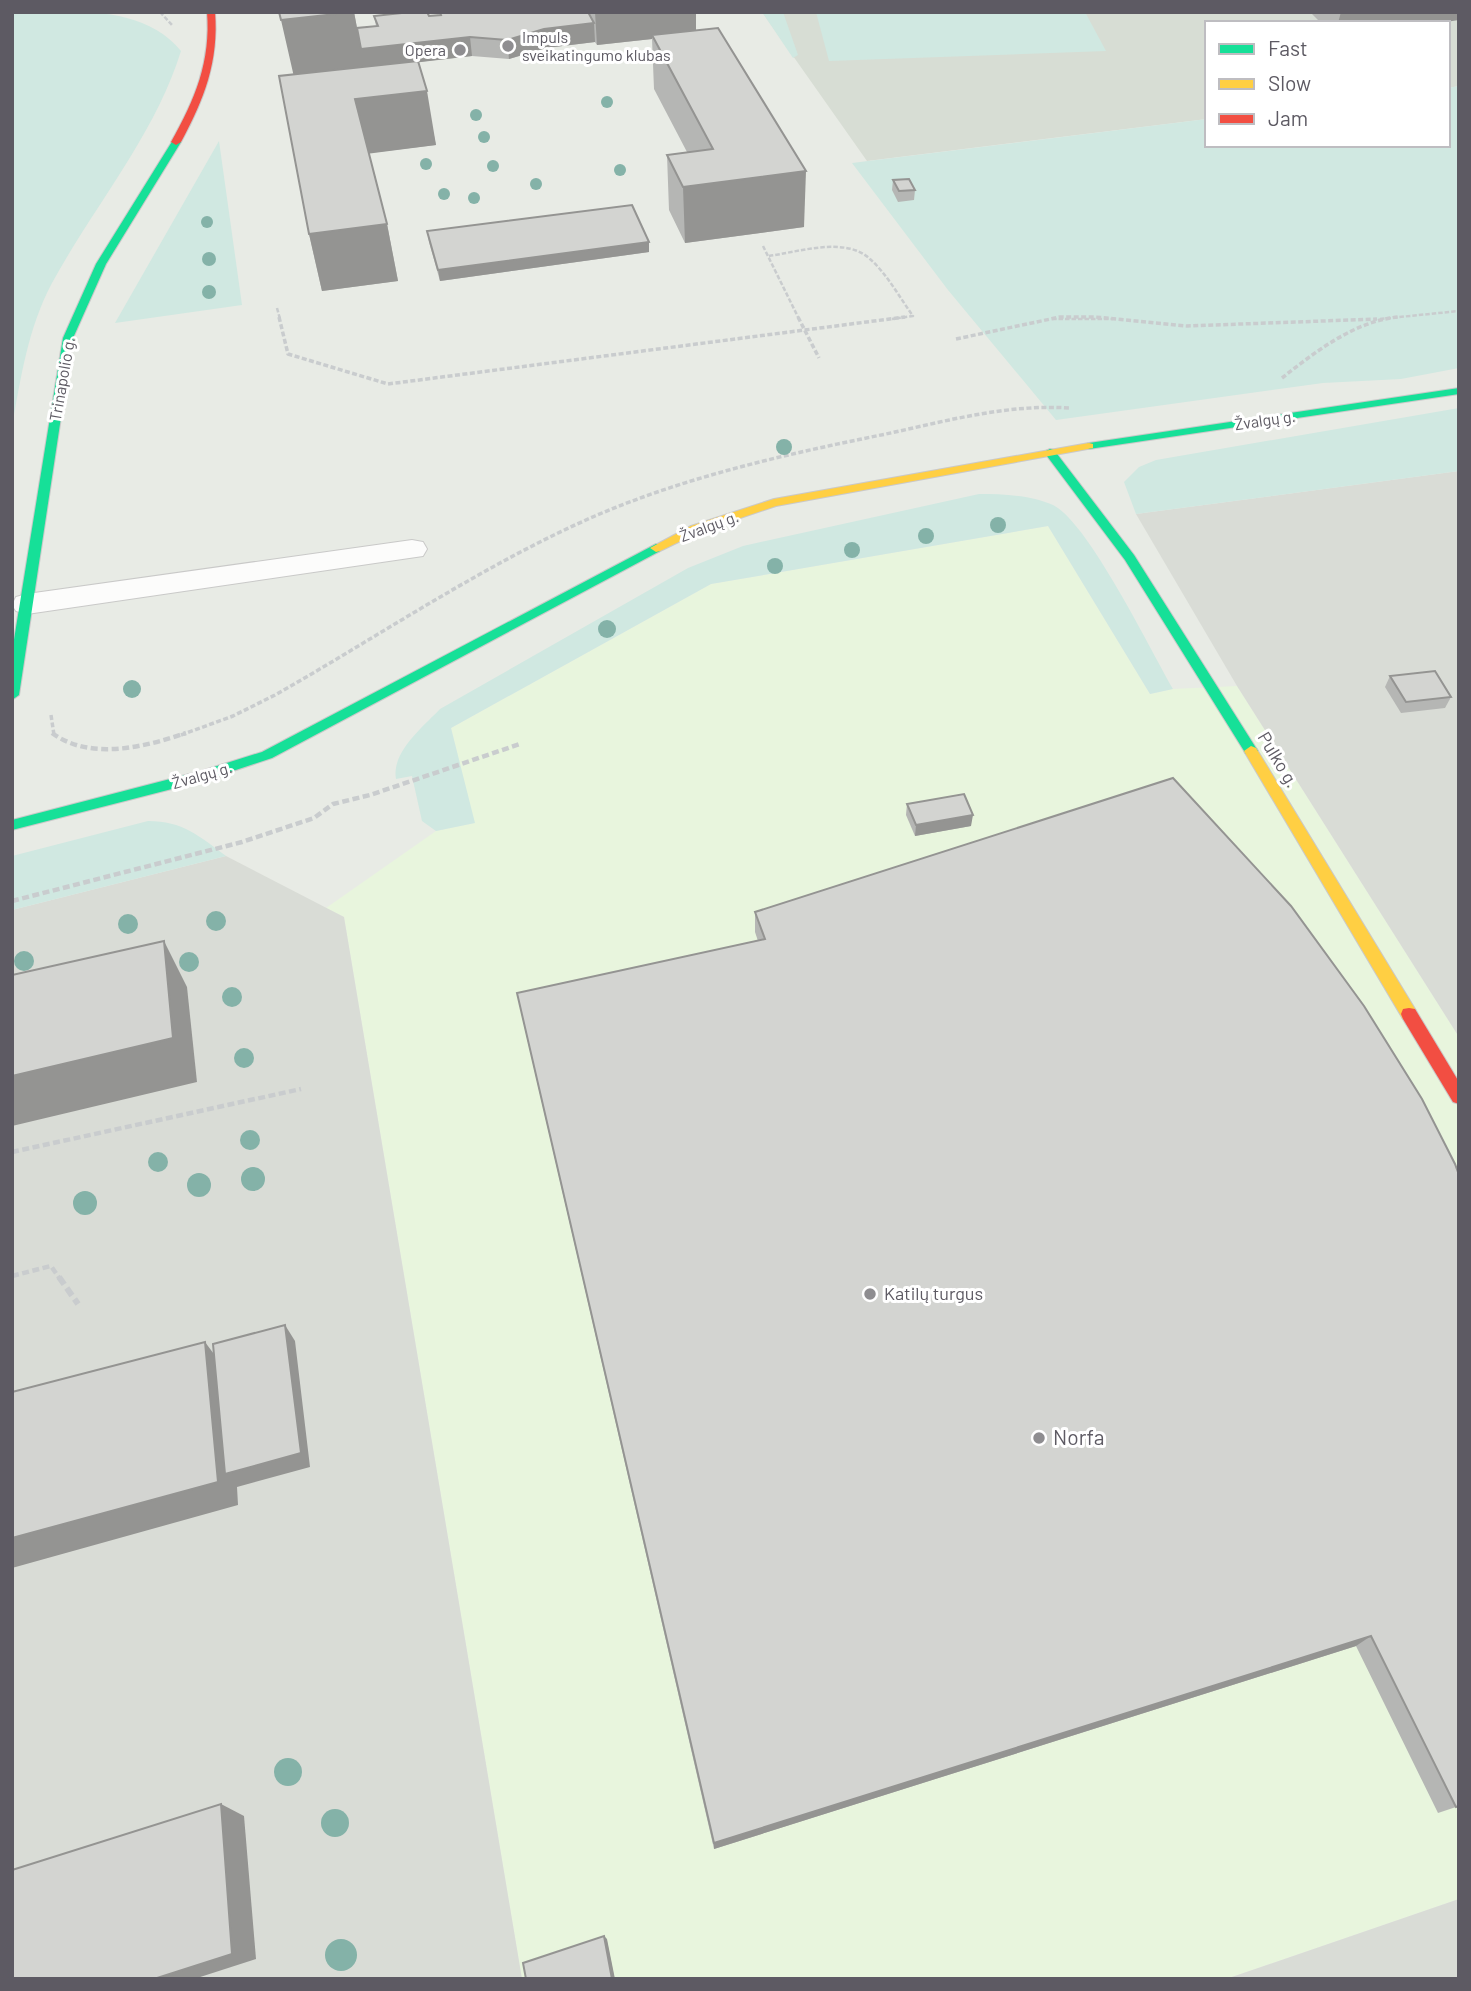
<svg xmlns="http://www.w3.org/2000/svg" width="1471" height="1991" viewBox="0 0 1471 1991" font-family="Barlow,sans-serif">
<rect width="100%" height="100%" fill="#e8ebe5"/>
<!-- commercial -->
<path fill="#e8f5dd" d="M1048 526 1150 694 1173 689 1237 686 1459 1037V1899L1226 1979H522L344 917 326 908 436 831 474 823 451 728 711 584Z"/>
<!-- industrial -->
<g fill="#d9dcd6">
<path d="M1459 471V1037L1237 686 1136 514Z"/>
<path d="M226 856 344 917 522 1979H12V910Z"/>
<path d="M1459 1899V1979H1226Z"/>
</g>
<!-- education -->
<path fill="#d7ddd4" d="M762 12H1459V86L1448 88V23H1207V119L867 161Z"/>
<!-- green -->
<g fill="#d0e8e1">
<path d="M12 12C67 12 142 3 181 51 155 135 94 206 52 283 28 328 21 377 12 426Z"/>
<path d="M762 12H783L798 55 793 58Z"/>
<path d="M816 12H1085L1106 51 829 61Z"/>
<path d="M1459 86V368L1401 379 1323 383 1056 420 948 290 852 163 1207 119V145H1448V88Z"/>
<path d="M219 141 242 305 115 323Z"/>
<path d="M1459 408V471L1136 514 1124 482 1139 467 1156 460Z"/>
<path d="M979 494C1003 494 1031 495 1053 505 1088 522 1151 651 1173 689L1150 694 1048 526 711 584 451 728 475 823 436 831 422 821 412 776 396 779C391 752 424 726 440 709L688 568 743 546Z"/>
<path d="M148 821C183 821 199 836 226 856L12 910V856Z"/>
</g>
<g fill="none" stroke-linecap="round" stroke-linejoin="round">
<!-- street casing -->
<g stroke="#c9c9c8" stroke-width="2">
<path id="street" d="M412 540 423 542 427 549 423 556 27 614 16 611 12 605 16 597 27 594Z"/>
</g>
<!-- fast casing -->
<g stroke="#cac9c9" stroke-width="2">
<g id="fast">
<path d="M173 140 181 142 106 264 73 338 19 695 12 700V652L63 338 96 264Z"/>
<path d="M1459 388V394L1089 449 1083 446 1089 443Z"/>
<path d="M1050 449 1054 450 1134 555 1256 748 1258 751 1256 754H1246L1125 560 1044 452Z"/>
<path d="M656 544 660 545V551L272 758 203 781 12 830V820L201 771 262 752Z"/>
</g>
</g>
<!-- slow casing -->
<g stroke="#cac9c9" stroke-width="2">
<g id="slow">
<path d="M1089 443 1093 444V448L776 506 699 532 660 551 656 552 650 548 691 526 774 499Z"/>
<path d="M1251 746 1256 748 1415 1009 1417 1014 1415 1019H1403L1244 751Z"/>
</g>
</g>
<!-- jam casing -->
<g stroke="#cac9c9" stroke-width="2">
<g id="jam">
<path d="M207 12H215C219 61 204 100 181 142L176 145 171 142C195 100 211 61 207 12Z"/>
<path d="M1409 1008 1415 1009 1459 1082V1104L1453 1102 1403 1019 1401 1014 1403 1009Z"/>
</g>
</g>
<!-- path-far3 -->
<g stroke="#c9ccce" stroke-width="2.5" stroke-dasharray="4.5 2" stroke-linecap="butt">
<path d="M160 12 173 26"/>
<path d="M763 246 799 319"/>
<path d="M769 256C798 252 846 236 870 259 887 274 900 298 913 316L892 319"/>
<path d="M277 308 280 319"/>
<path d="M1052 319H1113"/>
<path d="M1380 319 1459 311"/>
</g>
<!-- path-far2 -->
<g stroke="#c9ccce" stroke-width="3.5" stroke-dasharray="5 2.5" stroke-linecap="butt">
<path d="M279 317 288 354 388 384 905 317"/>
<path d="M798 317 819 358"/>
<path d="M956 339 1060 317H1095L1187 326 1377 319"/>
<path d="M1282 378C1315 352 1355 321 1398 317"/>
<path d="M51 715 54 735"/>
<path d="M181 735 233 716 275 695C381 635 483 565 595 516 688 476 787 454 886 434 946 421 1007 404 1069 408"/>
</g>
<!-- path-far1 -->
<g stroke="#c9ccce" stroke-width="4.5" stroke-dasharray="7 3.5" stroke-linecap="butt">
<path d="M52 733C90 761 145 747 186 733"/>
<path d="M12 901 242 842 314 818 333 804 370 795 520 744"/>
<path d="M12 1152 301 1089"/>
<path d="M12 1276 51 1266 60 1279"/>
</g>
<!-- path -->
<path stroke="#c9ccce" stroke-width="6" stroke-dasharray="9 4.5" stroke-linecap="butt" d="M59 1277 78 1304"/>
<!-- street -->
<use href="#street" fill="#fcfcfb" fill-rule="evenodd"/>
<!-- fast -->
<use href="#fast" fill="#16e098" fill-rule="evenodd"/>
<!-- slow -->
<use href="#slow" fill="#ffcf43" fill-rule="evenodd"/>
<!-- jam -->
<use href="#jam" fill="#f24e42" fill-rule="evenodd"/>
</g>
<!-- trees -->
<g fill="#84b2a8">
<circle cx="607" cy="102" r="6"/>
<circle cx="476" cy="115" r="6"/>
<circle cx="484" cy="137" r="6"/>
<circle cx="426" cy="164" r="6"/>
<circle cx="493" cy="166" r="6"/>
<circle cx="620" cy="170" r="6"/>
<circle cx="536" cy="184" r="6"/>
<circle cx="444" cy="194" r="6"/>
<circle cx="474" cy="198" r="6"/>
<circle cx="207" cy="222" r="6"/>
<circle cx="209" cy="259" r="7"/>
<circle cx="209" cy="292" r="7"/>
<circle cx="784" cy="447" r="8"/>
<circle cx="998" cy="525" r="8"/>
<circle cx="926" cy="536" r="8"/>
<circle cx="852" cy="550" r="8"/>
<circle cx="775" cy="566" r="8"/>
<circle cx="607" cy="629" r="9"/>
<circle cx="132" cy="689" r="9"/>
<circle cx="216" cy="921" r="10"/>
<circle cx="128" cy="924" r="10"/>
<circle cx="24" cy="961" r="10"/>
<circle cx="189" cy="962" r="10"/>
<circle cx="232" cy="997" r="10"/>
<circle cx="244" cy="1058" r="10"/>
<circle cx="250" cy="1140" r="10"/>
<circle cx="158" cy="1162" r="10"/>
<circle cx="253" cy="1179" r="12"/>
<circle cx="199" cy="1185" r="12"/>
<circle cx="85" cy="1203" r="12"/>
<circle cx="288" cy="1772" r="14"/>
<circle cx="335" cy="1823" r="14"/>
<circle cx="341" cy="1955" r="16"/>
</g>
<!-- wall -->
<g fill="#b5b6b4">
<path d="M354 12 357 28 376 26 374 16H429L440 15V12H696V31L804 227 685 243 669 210 667 155 687 152 654 89 652 39 597 45 595 42 546 48 509 59 472 56 418 62 436 145 369 153 387 224 398 281 322 291 309 234 293 75Z"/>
<path d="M1310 12H1459L1439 23H1321Z"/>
<path d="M893 180 915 190 914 200 898 202 892 190Z"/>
<path d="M427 231 649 242V252L440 281 429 242Z"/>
<path d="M1390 676 1451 697 1445 708 1401 713 1385 687Z"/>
<path d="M1173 778 1459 1806 1438 1813 1356 1646 714 1849 521 1012 758 941 755 932V912Z"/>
<path d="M907 804 971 826 915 836 906 815Z"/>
</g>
<!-- shaded-wall -->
<g fill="#949492">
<path d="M354 12 361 49 470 37 472 56 294 77 281 20Z"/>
<path d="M595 12H696V34L652 35V39L597 45Z"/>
<path d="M1341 12H1459V20L1439 23H1338Z"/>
<path d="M594 23 595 42 546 48 509 59 507 40 544 29Z"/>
<path d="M427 91 436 145 366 154 355 99Z"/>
<path d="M806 171 804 227 685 243 683 187Z"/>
<path d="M387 224 398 281 322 291 309 234Z"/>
<path d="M649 242V252L440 281 438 270Z"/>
<path d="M973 815 971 826 915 836 916 825Z"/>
<path d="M164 941 187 987 197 1082 12 1126V1076Z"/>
<path d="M285 1325 295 1341 310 1467 237 1487 238 1505 12 1568V1538L205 1342 225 1369Z"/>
<path d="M1371 1636 1356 1646 714 1849V1843Z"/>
<path d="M221 1804 244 1816 256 1959 194 1979H154Z"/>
<path d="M604 1936 607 1939 615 1979H612Z"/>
</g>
<!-- building -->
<g fill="#d3d4d1" stroke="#949492" stroke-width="2">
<path d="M279 12H354L281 20Z"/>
<path d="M411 12H427L429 16 441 15 440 12H588L594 23 544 29 507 40 470 37 361 49 357 28 378 26 374 16Z"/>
<path d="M718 28 806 171 683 187 667 155 713 149 652 35Z"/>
<path d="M418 61 427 91 355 99 387 224 309 234 279 76Z"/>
<path d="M909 179 915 190 899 191 893 180Z"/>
<path d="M632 205 649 242 438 270 427 231Z"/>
<path d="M1435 671 1451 697 1406 702 1390 676Z"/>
<path d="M1173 778 1291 906 1364 1006 1422 1099 1455 1164 1459 1175V1806L1456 1807 1371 1636 714 1843 517 993 765 939 755 912Z"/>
<path d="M964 794 973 815 916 825 907 804Z"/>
<path d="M164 941 173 1038 12 1076V975Z"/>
<path d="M285 1325 301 1453 225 1474 213 1344Z"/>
<path d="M205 1342 218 1482 12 1538V1392Z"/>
<path d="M221 1804 232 1954 154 1979H12V1870Z"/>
<path d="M604 1936 612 1979H526L523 1963Z"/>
</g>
<!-- markers -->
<g fill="#8e8d90" stroke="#fff" stroke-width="2.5">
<circle cx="508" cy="46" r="7"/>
<circle cx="460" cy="50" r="7"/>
<circle cx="870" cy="1294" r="7"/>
<circle cx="1039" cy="1438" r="7"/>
</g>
<g text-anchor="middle" stroke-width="6" stroke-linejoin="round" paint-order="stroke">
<!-- far-poi labels -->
<g font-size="16" fill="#5d5a63" stroke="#fff" text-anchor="start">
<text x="522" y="43">Impuls<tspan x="522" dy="18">sveikatingumo klubas</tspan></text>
<text x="446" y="56" text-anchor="end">Opera</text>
</g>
<!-- far-street labels -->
<g font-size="16" fill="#5d5a63" stroke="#fff">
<text transform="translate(62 379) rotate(-80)" y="6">Trinapolio g.</text>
<text transform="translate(1265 420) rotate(-8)" y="6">Žvalgų g.</text>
<text transform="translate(709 526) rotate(-20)" y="6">Žvalgų g.</text>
<text transform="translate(202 775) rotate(-16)" y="6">Žvalgų g.</text>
</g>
<!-- street labels -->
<g font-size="18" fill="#5d5a63" stroke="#fff">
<text transform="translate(1278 760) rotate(59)" y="6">Pulko g.</text>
</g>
<!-- poi labels -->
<g font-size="18" fill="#5d5a63" stroke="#fff" text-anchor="start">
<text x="884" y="1300">Katilų turgus</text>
</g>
<!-- near-poi labels -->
<g font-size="21" fill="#5d5a63" stroke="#fff" text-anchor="start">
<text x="1053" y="1445">Norfa</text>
</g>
</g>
<!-- border -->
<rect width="1471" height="1991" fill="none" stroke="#5d5a63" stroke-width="28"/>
<!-- legend -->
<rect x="1205" y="21" width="245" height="126" fill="#ffffff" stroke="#bebdc1" stroke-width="2"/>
<rect x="1219" y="44" width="35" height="10" fill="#16e098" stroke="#bebdc1" stroke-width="2"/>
<text x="1268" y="56" font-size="21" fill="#5d5a63">Fast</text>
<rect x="1219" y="79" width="35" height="10" fill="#ffcf43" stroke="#bebdc1" stroke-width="2"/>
<text x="1268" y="91" font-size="21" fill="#5d5a63">Slow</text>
<rect x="1219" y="114" width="35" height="10" fill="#f24e42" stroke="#bebdc1" stroke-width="2"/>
<text x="1268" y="126" font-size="21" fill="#5d5a63">Jam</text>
</svg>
